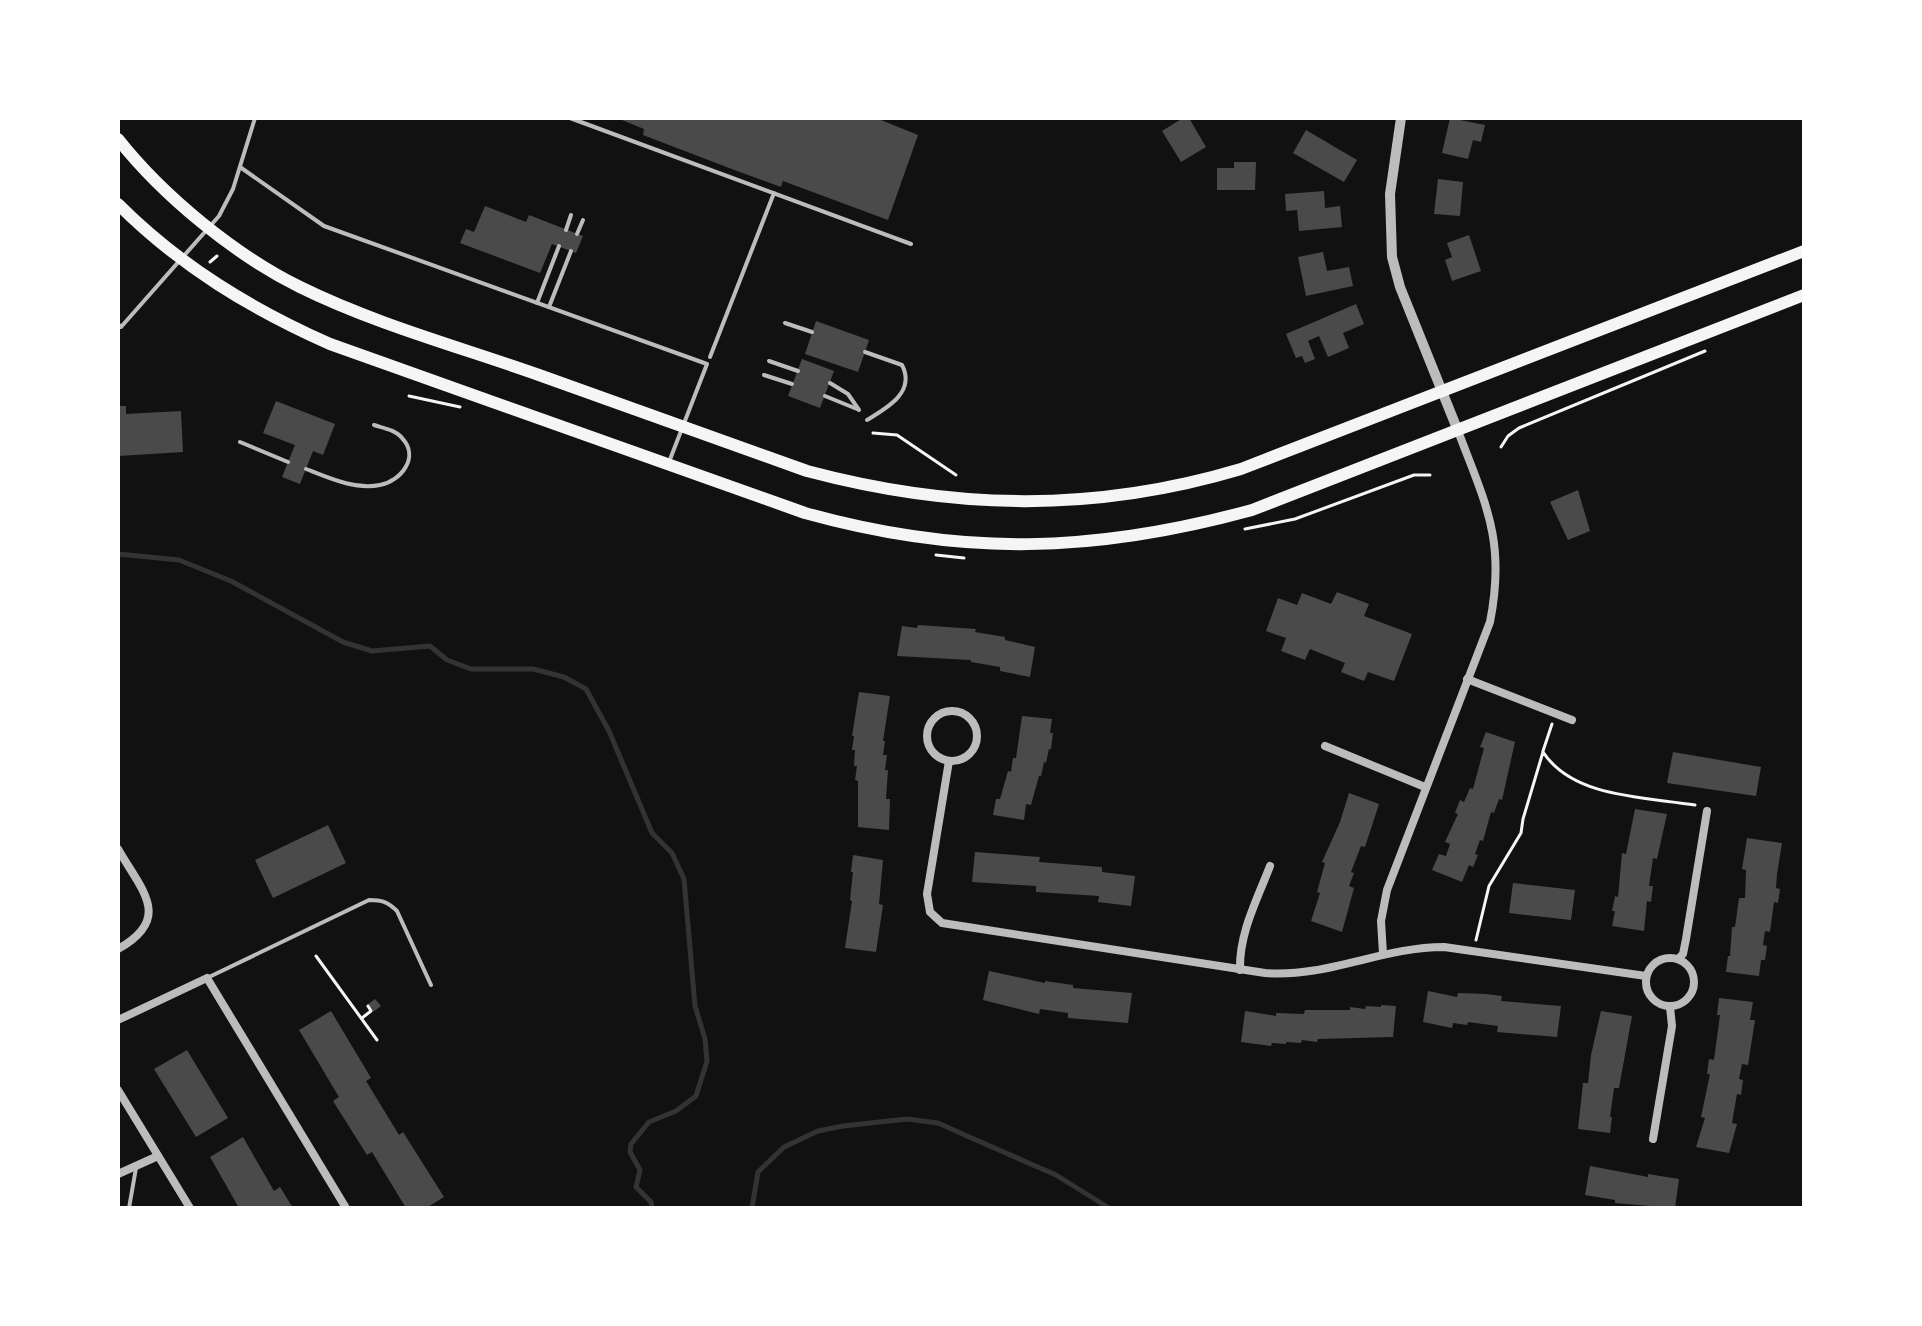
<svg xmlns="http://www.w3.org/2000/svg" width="1922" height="1326" viewBox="0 0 1922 1326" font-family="'DejaVu Sans',sans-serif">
<rect width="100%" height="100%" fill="#111"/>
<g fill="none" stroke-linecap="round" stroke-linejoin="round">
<!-- stream -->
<g stroke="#333" stroke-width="5">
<path d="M118 554 179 560 231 581 343 642 372 651 430 646 447 660 471 669H533L564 677 586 689 609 731 652 833 672 853 684 879 695 1006 705 1039 707 1061 696 1096 676 1111 649 1122 631 1144 630 1152 640 1170 636 1187 651 1202 652 1208"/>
<path d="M752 1208 758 1172 784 1147 818 1131 843 1126 907 1119 938 1123 967 1136 1056 1175 1109 1208"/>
</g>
</g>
<!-- building -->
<g fill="#4a4a4a">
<path d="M617 118H876L918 135 888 220 783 181 781 187 737 171 643 135 644 129Z"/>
<path d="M1183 118H1189L1206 147 1181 162 1162 131Z"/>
<path d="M1450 118 1485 125 1481 142 1473 140 1468 159 1442 153Z"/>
<path d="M1306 130 1357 160 1344 182 1293 153Z"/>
<path d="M1234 162H1256L1255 190H1217V168H1234Z"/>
<path d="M1438 179 1463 182 1460 216 1434 214Z"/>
<path d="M1324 191 1325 208 1340 206 1342 227 1299 231 1297 210 1286 211 1285 194Z"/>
<path d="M485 206 526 222 529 215 583 236 576 253 552 244 540 273 460 243 466 229 474 232Z"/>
<path d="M1469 235 1481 271 1452 281 1445 260 1452 257 1447 243Z"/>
<path d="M1323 252 1327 271 1349 267 1353 286 1306 296 1298 257Z"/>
<path d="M1356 304 1364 324 1343 333 1349 348 1328 357 1319 336 1308 341 1315 359 1305 363 1302 356 1296 358 1286 334Z"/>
<path d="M816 321 869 340 858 372 805 354Z"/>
<path d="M802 359 834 371 820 408 788 396Z"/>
<path d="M276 401 335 424 323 455 313 451 300 484 282 477 295 445 263 433Z"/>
<path d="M118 406H126V414L181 411 183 452 118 456Z"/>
<path d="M1578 490 1590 531 1568 540 1550 502Z"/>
<path d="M1337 592 1369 604 1364 616 1412 634 1394 681 1368 672 1364 681 1341 672 1345 663 1310 649 1305 660 1281 651 1286 638 1266 631 1278 598 1297 605 1302 593 1331 604Z"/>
<path d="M918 625 976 629 975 632 1005 637V640L1035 647 1030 677 1000 671V667L971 662V660L897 656 902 626 917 628Z"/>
<path d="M859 692 890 696 883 741H885L883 755H887L885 770H888L886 799H890L889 830 858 827V781L855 780 857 766H854L855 750H852L854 736H852Z"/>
<path d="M1022 716 1052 719 1050 733H1053L1051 749H1049L1046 763 1044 762 1041 776H1039L1031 805 1026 804 1024 820 993 815 996 799H1000L1008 771 1011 772 1013 758H1016Z"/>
<path d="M1486 732 1515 742 1502 800 1499 799 1494 813 1491 812 1483 841 1480 840 1475 854 1478 855 1473 867 1469 865 1462 882 1432 870 1439 854 1446 856 1450 844 1445 842 1458 814 1455 813 1460 800 1464 802 1470 788 1473 789 1484 748 1480 747Z"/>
<path d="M1673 752 1761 767 1756 796 1667 783Z"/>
<path d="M1349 793 1379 804 1365 847 1361 846 1351 872 1354 873 1349 886 1354 888 1342 932 1311 921 1320 893 1317 892 1325 863 1322 862 1340 822Z"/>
<path d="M1635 809 1667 814 1657 859 1653 858 1649 886H1653L1651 902 1647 901 1644 931 1612 926 1615 911H1612L1615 896 1618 897 1622 853 1626 854Z"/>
<path d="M328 825 346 863 273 898 255 860Z"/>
<path d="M1747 838 1782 843 1777 874 1776 888 1780 889 1778 903 1774 902 1770 932 1765 931 1763 945 1767 946 1765 960H1761L1759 976 1726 972 1728 956H1730L1732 927H1735L1739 898H1745L1746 870 1742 869Z"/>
<path d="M975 852 1040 857 1039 862 1102 867V872L1135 876 1131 906 1098 902 1099 896 1036 892V886L972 882Z"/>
<path d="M853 855 883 860 879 904 883 905 876 952 845 948 852 901 850 900 853 872H851Z"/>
<path d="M1513 883 1575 890 1571 920 1509 913Z"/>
<path d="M989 971 1045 983V981L1073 985V988L1132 993 1128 1023 1068 1018V1013L1040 1009 1039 1014 983 1000Z"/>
<path d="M1428 991 1457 997 1458 993 1486 994 1502 996 1501 1001 1561 1006 1557 1037 1497 1032 1498 1026 1468 1022 1467 1025 1453 1023 1452 1028 1423 1022Z"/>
<path d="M1719 998 1753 1002 1750 1020H1755L1748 1065 1742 1064 1739 1079 1743 1080 1741 1095 1737 1094 1732 1123 1737 1124 1729 1153 1696 1147 1705 1118 1701 1117 1710 1074H1707L1709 1059 1714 1060 1720 1015H1717Z"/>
<path d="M375 999 381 1006 373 1012 367 1005Z"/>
<path d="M1381 1005 1396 1006 1393 1037 1318 1039 1317 1042 1302 1040 1301 1043 1286 1042V1044L1272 1043 1271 1046 1241 1042 1245 1011 1276 1016V1013L1304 1014 1305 1010H1350V1007L1365 1009 1366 1006 1381 1007Z"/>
<path d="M331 1011 371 1078 366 1081 399 1135 403 1132 444 1197 426 1208H406L372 1152 367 1155 333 1101 339 1097 299 1030Z"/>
<path d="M1601 1011 1632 1016 1619 1088H1614L1610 1117H1612L1610 1133 1578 1129 1583 1083H1588L1591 1055Z"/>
<path d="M187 1050 228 1118 196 1137 154 1069Z"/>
<path d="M243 1137 274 1191 280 1187 293 1208H239L210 1157Z"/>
<path d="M1590 1166 1648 1177V1174L1679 1179 1675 1208 1615 1203V1200L1585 1195Z"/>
</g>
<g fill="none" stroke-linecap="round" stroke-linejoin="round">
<!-- path -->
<g stroke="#f5f5f5" stroke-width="3">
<path d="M210 262 217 256"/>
<path d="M409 396 460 407"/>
<path d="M873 433 897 435 956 475"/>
<path d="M1501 447 1508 436 1519 428 1705 351"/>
<path d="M1245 529 1295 519 1414 475H1430"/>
<path d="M936 555 964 558"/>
<path d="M1543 751 1552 724"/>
<path d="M1476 940 1489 886 1521 833 1523 819 1543 752C1573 798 1645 797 1695 805"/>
<path d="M316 956 377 1040"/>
<path d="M362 1018 371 1011 368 1006"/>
</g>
<!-- service -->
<g stroke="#bcbcbc" stroke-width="4">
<path d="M570 118 911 244"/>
<path d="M240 167 324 226 707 364 669 462"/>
<path d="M566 230 571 215"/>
<path d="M577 234 583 220"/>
<path d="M537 303 559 246"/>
<path d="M549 307 571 251"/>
<path d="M785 323 812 332"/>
<path d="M118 324 121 327 219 216 233 189 255 118"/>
<path d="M865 352 902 365C916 392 887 408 867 420"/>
<path d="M710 357 774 193"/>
<path d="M769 361 798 371"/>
<path d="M764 375 792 384"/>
<path d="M830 383 848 394 859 410"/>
<path d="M825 396 857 409"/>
<path d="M240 442 288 462"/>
<path d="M306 469C329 478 355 490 380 485 401 481 420 457 402 438 396 430 383 428 374 425"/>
<path d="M207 978 369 900C382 900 388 902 397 911L431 985"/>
<path d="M129 1208 136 1168"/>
</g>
<!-- minor -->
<g stroke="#bcbcbc" stroke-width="8">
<path d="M1467 679 1572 720"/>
<circle cx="952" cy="736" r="25"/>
<path d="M1325 746 1425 787"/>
<path d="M949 761 927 894 930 912 942 923 1265 973C1327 978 1382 947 1444 947L1646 976"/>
<path d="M118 849C142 891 173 918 118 949"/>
<path d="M1383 954 1381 921 1387 890 1490 622C1506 541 1486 505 1458 431"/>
<circle cx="1670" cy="982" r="24"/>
<path d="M1678 959 1683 954 1686 939 1707 811"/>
<path d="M1240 970C1239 933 1257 900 1270 866"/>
<path d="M118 1020 207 978 346 1208"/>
<path d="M118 1090 190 1208"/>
<path d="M1653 1139 1672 1026 1670 1007"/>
<path d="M118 1174 158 1156"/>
</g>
<!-- tertiary -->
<path stroke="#bcbcbc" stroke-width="10" d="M1401 118 1390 194 1392 257 1400 287 1458 431"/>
<!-- primary -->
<g stroke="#f5f5f5" stroke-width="12">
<path d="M118 139C163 196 235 255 300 287 375 324 460 347 539 375 628 406 717 439 807 471 954 510 1094 513 1241 469L1804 251"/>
<path d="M118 204C180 266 251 309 330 344L805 513C963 557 1095 553 1252 510L1804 295"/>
</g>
</g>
<!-- border -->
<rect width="1922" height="1326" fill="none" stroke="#ffffff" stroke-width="240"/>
</svg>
